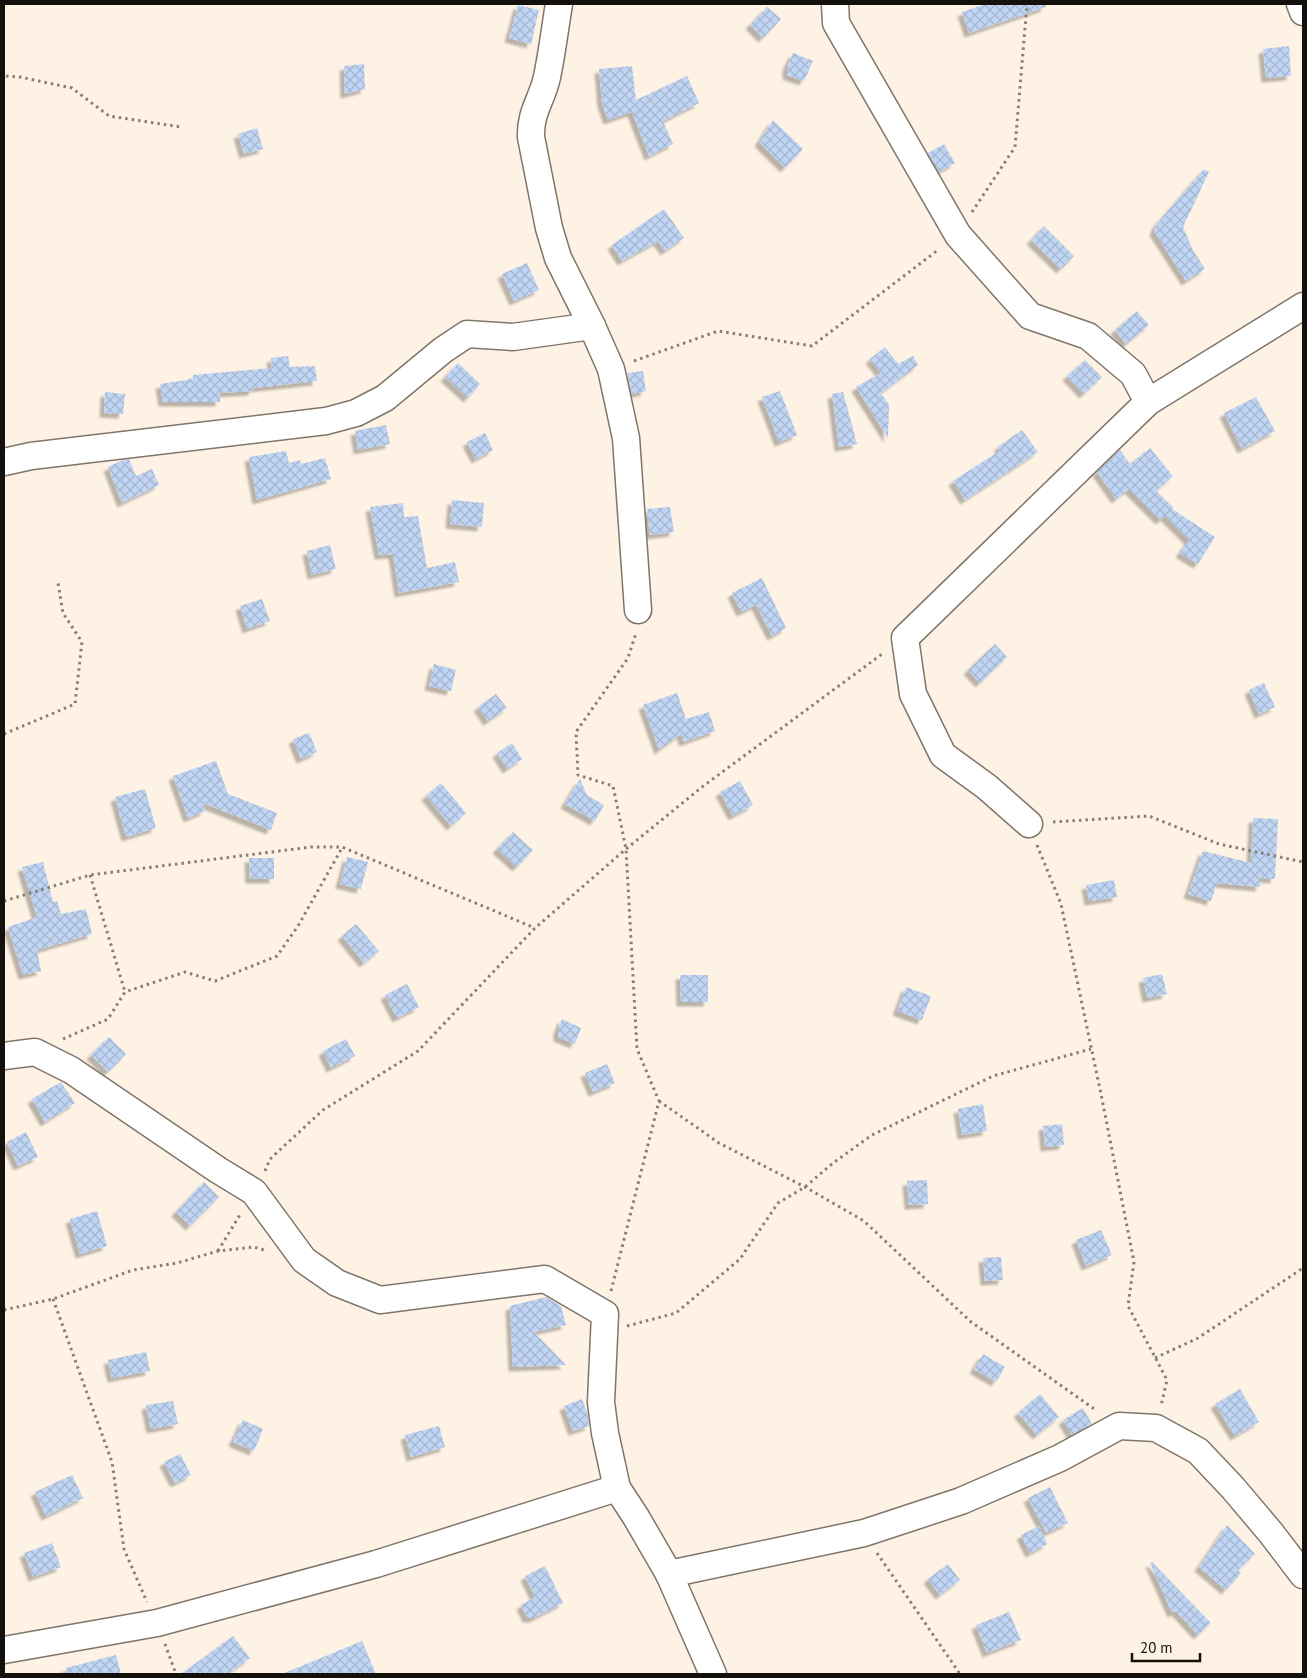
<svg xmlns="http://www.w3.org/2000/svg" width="1307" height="1678" viewBox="0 0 1307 1678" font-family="'PT Sans',sans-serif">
<defs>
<pattern id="building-cross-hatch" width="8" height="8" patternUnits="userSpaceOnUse" patternTransform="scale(1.25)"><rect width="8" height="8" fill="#c0d5f4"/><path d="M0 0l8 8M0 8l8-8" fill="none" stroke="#a4b6d0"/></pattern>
<filter id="shadow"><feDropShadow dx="-4.5" dy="4.5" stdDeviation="1" flood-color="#0004"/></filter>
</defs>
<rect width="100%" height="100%" fill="#fef2e4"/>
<!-- building -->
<g fill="url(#building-cross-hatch)" filter="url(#shadow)">
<path d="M985 4H1045L1046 7 969 33 962 12Z"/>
<path d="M518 5 539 10 531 44 509 38Z"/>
<path d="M767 7 781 19 763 38 750 25Z"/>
<path d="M1289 46 1291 76 1266 78 1263 49Z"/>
<path d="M793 53 813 61 804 81 787 75V67Z"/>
<path d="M364 64 365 89 345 94 344 66Z"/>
<path d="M632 66 636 100 687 76 699 103 663 121 673 144 649 156 632 112 608 120 602 103 599 69Z"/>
<path d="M773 120 803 149 785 168 759 142Z"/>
<path d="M257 128 263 149 244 154 238 134Z"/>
<path d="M944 144 955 163 939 172 928 153Z"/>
<path d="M1204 169 1209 172 1183 227 1193 250 1205 269 1186 281 1154 231 1157 224Z"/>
<path d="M664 209 684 238 665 251 658 241 622 261 612 245Z"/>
<path d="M1044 226 1074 256 1061 269 1031 240Z"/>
<path d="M527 263 539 290 514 301 502 274Z"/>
<path d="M1137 311 1149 325 1126 344 1115 330Z"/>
<path d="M885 347 898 364 913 356 918 365 881 393 889 405 888 438 856 387 881 373 870 359Z"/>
<path d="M288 356 290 367 315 366 317 381 253 388V391L220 393V402H163L160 384 193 379V375L272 368 271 358Z"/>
<path d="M1085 360 1102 377 1084 394 1067 376Z"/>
<path d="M458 363 480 384 468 398 445 377Z"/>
<path d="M643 371 646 391 632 394 627 373Z"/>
<path d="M780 391 797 435 779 442 762 397Z"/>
<path d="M105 392 125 394 123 414 104 413Z"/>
<path d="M843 392 857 444 839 447 832 394Z"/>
<path d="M1256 397 1275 431 1242 449 1224 413Z"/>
<path d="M386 425 390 444 358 450 355 431Z"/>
<path d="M1022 430 1038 452 965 500 953 481 1001 450 998 447Z"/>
<path d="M485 433 493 450 476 459 467 442Z"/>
<path d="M1150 448 1173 476 1156 491 1173 507 1172 509 1215 537 1198 564 1180 553 1189 540 1165 516 1160 520 1129 489 1116 499 1097 472 1120 450 1130 464Z"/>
<path d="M286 451 289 463 300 460 301 464 325 458 331 479 257 500 249 457Z"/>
<path d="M129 459 136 476 152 469 159 485 122 503 108 467 123 460Z"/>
<path d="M452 500 484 503 482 527 450 524Z"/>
<path d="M403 503 404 517 418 516 427 568 455 562 459 582 399 593 393 554 379 555 370 507Z"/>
<path d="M670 507 674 532 650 535 647 509Z"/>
<path d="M330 545 336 569 312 575 307 551Z"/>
<path d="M762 578 786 628 772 636 756 605 741 612 732 593Z"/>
<path d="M262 599 270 621 247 629 240 606Z"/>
<path d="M995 644 1007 657 980 683 968 670Z"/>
<path d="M434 664 456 670 451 691 429 686Z"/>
<path d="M1264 683 1275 707 1259 714 1249 690Z"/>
<path d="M677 693 686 719 709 712 715 731 684 742 681 734 659 750 643 705Z"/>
<path d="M496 694 507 708 488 721 478 707Z"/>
<path d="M309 733 317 752 301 759 293 739Z"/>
<path d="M512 743 522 759 507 769 497 753Z"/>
<path d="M216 761 228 794 277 813 271 830 203 803 205 811 188 818 173 776Z"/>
<path d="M580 779 587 795 604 805 595 821 565 804Z"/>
<path d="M740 781 753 805 733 816 720 792Z"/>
<path d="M441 783 466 813 451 826 426 796Z"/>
<path d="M145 789 156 828 126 837 115 797Z"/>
<path d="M1253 818 1278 819 1275 879 1261 878 1260 887 1217 883 1211 901 1188 894 1203 851 1251 863Z"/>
<path d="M513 832 533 850 517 867 497 849Z"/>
<path d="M347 857 368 862 361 889 340 884Z"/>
<path d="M249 858H274V879H250Z"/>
<path d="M43 862 53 902 57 901 61 914 86 909 92 934 37 950 41 971 23 975 8 927 37 917 22 867Z"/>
<path d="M1114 880 1117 897 1089 901 1086 885Z"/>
<path d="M356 924 379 951 364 963 342 936Z"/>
<path d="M1162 974 1167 994 1147 998 1143 978Z"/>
<path d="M680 975H708V1002H681Z"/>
<path d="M407 984 419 1007 397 1018 385 995Z"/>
<path d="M906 987 931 996 922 1020 897 1011Z"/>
<path d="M562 1019 581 1028 575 1044 558 1037V1030Z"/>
<path d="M109 1037 126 1054 108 1072 91 1055Z"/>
<path d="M346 1039 355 1056 331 1068 323 1051Z"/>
<path d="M607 1064 615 1083 593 1092 585 1073Z"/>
<path d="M61 1082 75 1103 45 1122 32 1099Z"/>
<path d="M983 1104 987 1131 962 1135 958 1109Z"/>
<path d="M1062 1124 1064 1145 1045 1147 1043 1126Z"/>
<path d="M26 1132 38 1157 18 1166 7 1142Z"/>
<path d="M927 1180 928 1204 909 1205 907 1181Z"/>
<path d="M204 1182 219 1197 190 1226 176 1212Z"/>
<path d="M97 1211 107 1246 80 1254 70 1219Z"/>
<path d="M1101 1230 1112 1255 1086 1266 1076 1240Z"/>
<path d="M1001 1257 1003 1280 985 1281 983 1258Z"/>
<path d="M546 1297 561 1306 566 1325 534 1332 566 1365 513 1367 510 1306Z"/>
<path d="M146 1352 150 1371 112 1378 108 1360Z"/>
<path d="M983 1354 1005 1367 996 1382 974 1369Z"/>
<path d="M1240 1389 1259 1422 1235 1436 1215 1404Z"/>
<path d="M1040 1394 1059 1417 1037 1435 1018 1413Z"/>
<path d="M582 1399 588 1415 589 1426 573 1431 564 1406Z"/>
<path d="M173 1401 178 1424 151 1429 146 1405Z"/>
<path d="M1083 1408 1092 1424 1072 1435 1063 1420Z"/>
<path d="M243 1420 263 1429 254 1451 233 1442Z"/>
<path d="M439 1426 445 1447 411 1457 405 1435Z"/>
<path d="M180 1454 191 1475 175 1483 164 1462Z"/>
<path d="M72 1475 83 1498 46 1516 35 1492Z"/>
<path d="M1050 1487 1068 1523 1046 1533 1028 1498Z"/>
<path d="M1227 1525 1255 1554 1238 1570 1241 1573 1226 1590 1199 1567Z"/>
<path d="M1039 1526 1047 1544 1030 1553 1021 1535Z"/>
<path d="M52 1543 61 1567 33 1577 24 1553Z"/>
<path d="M1152 1562 1211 1623 1198 1635 1176 1611 1172 1613 1150 1563Z"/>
<path d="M948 1564 960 1580 940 1595 928 1579Z"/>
<path d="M545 1566 563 1603 534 1618H527L521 1605 535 1597 525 1576Z"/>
<path d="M1009 1612 1021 1640 987 1653 976 1625Z"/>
<path d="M233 1636 250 1658 228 1674H181Z"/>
<path d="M362 1641 376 1674H282Z"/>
<path d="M116 1655 121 1674H67L66 1668Z"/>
</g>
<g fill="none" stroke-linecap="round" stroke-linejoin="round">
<!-- minor casing -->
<g stroke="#7f7569" stroke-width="29">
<g id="minor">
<path d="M559 4C555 28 552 53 547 77 542 100 530 112 531 137L549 228 558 258 592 326 611 369 626 438 638 610"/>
<path d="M835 4 836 23 958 235 1030 316 1088 336 1133 374 1148 402"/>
<path d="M1300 4 1303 12"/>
<path d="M4 462 31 456 326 421 356 413 385 398 443 350 467 334 513 337 592 326"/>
<path d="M1029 824 987 787 943 755 913 694 905 638 1148 402 1303 306"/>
<path d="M4 1056 35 1052 71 1070 218 1170 254 1192 304 1260 337 1283 380 1300 545 1279 605 1314 601 1402 605 1433 617 1488 636 1517 669 1574 713 1674"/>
<path d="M669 1574 864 1533 961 1501 1060 1458 1119 1426 1156 1428 1198 1451 1233 1488 1271 1533 1303 1575"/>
<path d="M4 1650 157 1623 376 1564 617 1488"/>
</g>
</g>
<!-- path -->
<g stroke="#877f75" stroke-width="3" stroke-dasharray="2.5 4" stroke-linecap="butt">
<path d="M6 76 20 77 72 88 109 116 181 127"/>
<path d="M972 212 1015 147 1027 4"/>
<path d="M634 361 718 331 812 346 938 250"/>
<path d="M4 734 75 704 82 642 63 613 58 583"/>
<path d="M1053 822 1149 816 1219 844 1303 862"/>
<path d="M1037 845 1061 904 1101 1094 1134 1262 1128 1306 1167 1380 1161 1406"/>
<path d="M90 875 125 992"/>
<path d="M4 901 90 875 311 847H342L535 928"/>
<path d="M63 1039 108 1019 125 992 185 972 215 981 277 956 298 926 342 848"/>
<path d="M659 1101 719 1143 805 1187 864 1221 971 1322 1097 1411"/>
<path d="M265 1171 270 1159 323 1110 418 1051 535 928 626 849 702 787 882 654"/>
<path d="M218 1251 241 1213"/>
<path d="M611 1291 659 1101 637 1049 626 849 613 786 578 775 576 732 628 658 636 633"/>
<path d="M53 1299 112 1462 124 1549 147 1602"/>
<path d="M4 1310 53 1299 133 1270 177 1263 218 1251 254 1247 267 1251"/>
<path d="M627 1326 676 1313 740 1259 778 1203 805 1187 833 1163 872 1135 993 1076 1091 1049"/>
<path d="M1155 1358 1198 1338 1303 1268"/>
<path d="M877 1553 960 1674"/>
<path d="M165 1644 176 1674"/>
</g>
<!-- minor -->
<use href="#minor" stroke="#fff" stroke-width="26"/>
</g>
<!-- border -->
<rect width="1307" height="1678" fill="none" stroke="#14100b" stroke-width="10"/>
<!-- scale -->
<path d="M1132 1653v8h68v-8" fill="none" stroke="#14100b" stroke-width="2.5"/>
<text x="1140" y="1653" font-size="15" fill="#14100b" stroke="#fef2e4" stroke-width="4" paint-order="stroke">20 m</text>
</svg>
